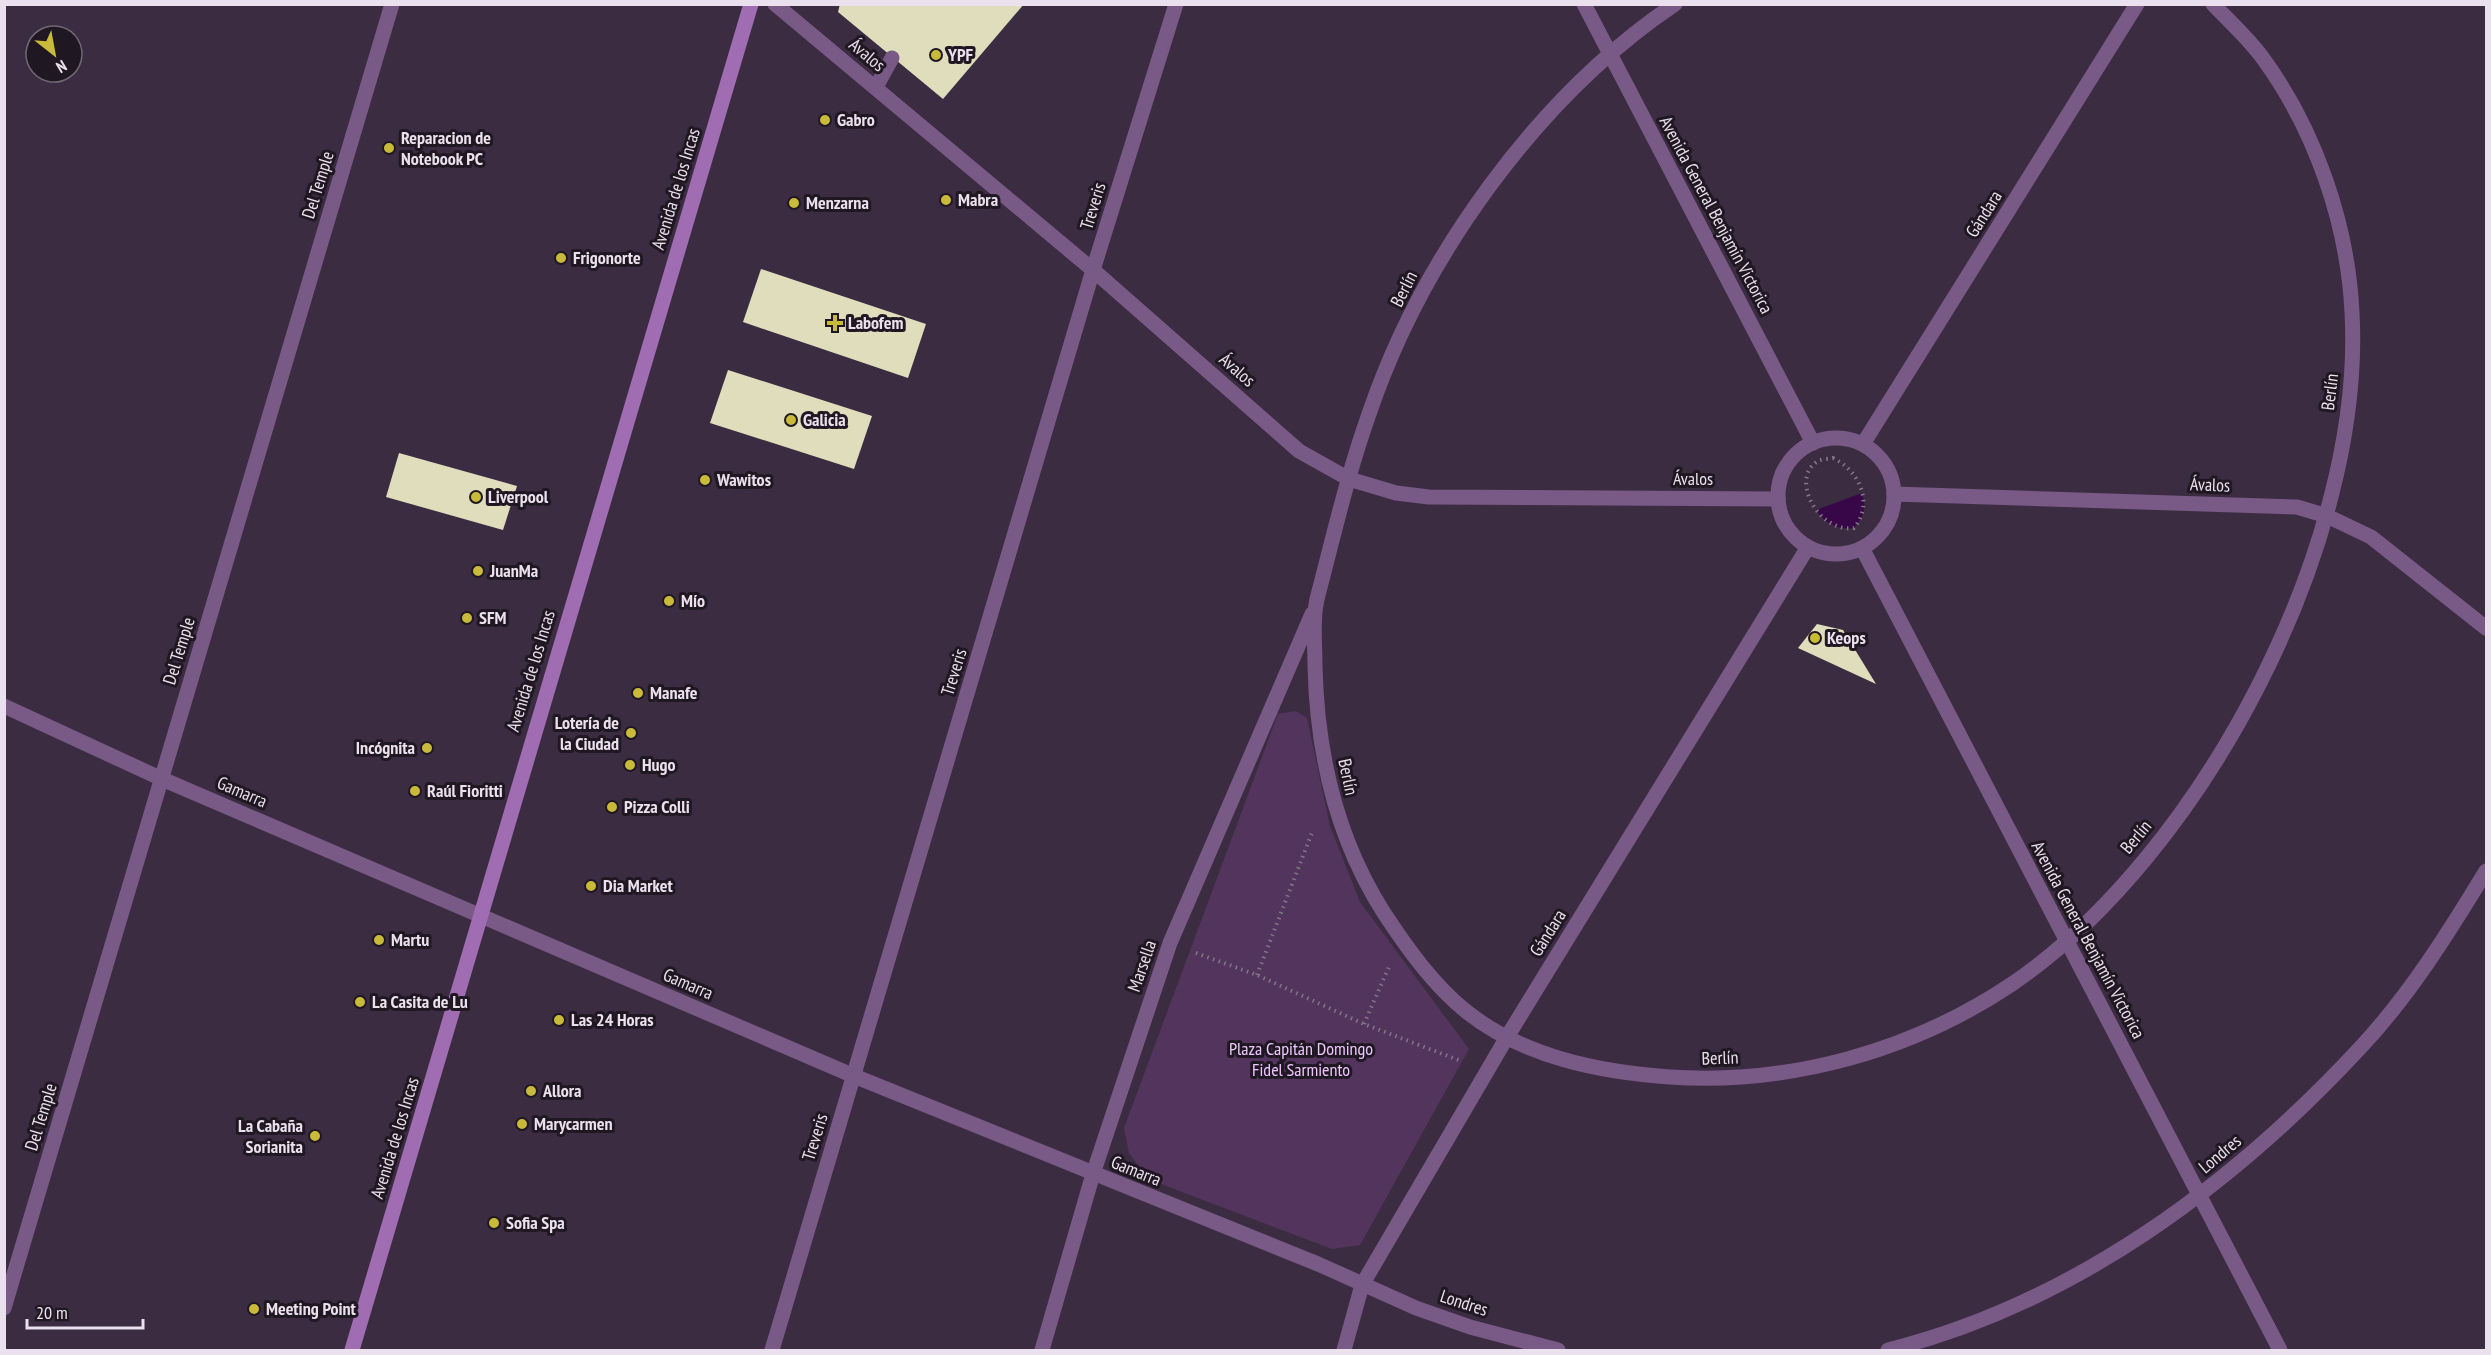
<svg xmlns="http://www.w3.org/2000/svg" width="2491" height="1355" viewBox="0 0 2491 1355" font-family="'PT Sans Narrow',sans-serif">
<rect width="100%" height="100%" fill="#3c2c42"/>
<!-- green -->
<path fill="#52345c" d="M1296 711 1307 718 1330 826 1360 902 1469 1049 1360 1245 1332 1249 1148 1179 1129 1153 1124 1128 1278 714Z"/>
<!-- water -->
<path fill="#380747" d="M1862 493C1867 508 1864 516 1854 528 1837 530 1826 524 1816 510Z"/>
<!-- building -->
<g fill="#e0ddbd">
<path d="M840 4H1024L943 99 838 12Z"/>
<path d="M761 269 926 324 908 378 743 322Z"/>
<path d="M728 370 872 416 854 469 710 423Z"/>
<path d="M399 453 517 486 503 530 386 497Z"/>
<path d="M1817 624 1843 630 1876 684 1798 648Z"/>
</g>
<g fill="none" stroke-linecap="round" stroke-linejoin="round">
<!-- path -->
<g stroke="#837688" stroke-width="4" stroke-dasharray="1.5 4.5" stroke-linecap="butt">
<path d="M1833 458C1860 471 1874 504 1854 528 1818 533 1789 478 1818 461 1822 459 1829 459 1833 458Z"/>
<path d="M1196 953 1257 975 1364 1024 1461 1061"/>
<path d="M1257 975 1313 830"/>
<path d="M1364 1024 1389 967"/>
</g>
<!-- service -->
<path stroke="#795985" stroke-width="15" d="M876 87 892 58"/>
<!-- minor -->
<g stroke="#795985" stroke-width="15">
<path d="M775 4 1093 270 1299 451 1349 479 1396 493 1429 497 1778 499"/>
<path d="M1675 4C1537 97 1422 258 1369 414 1348 473 1334 534 1318 595 1312 618 1315 642 1315 666 1317 754 1336 838 1384 913 1407 948 1434 986 1467 1012 1524 1057 1599 1072 1670 1077 1790 1085 1912 1051 2012 984 2202 855 2365 543 2352 313 2348 224 2315 129 2262 57 2248 38 2229 21 2213 4"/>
<path d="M1863 444 2137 4"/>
<path d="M1894 494 2297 507 2327 516 2371 537 2486 628"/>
<path d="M4 706 162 779 854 1076 1318 1264 1416 1308 1470 1327 1558 1350"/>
<path d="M4 1308 392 4"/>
<path d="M772 1350 1093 270 1176 4"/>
<path d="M1042 1350 1093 1174 1170 943 1312 614"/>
<path d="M1344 1350 1362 1285 1507 1037 1808 547"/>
<path d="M1888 1350C2072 1304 2232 1186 2360 1048 2409 996 2449 932 2486 871"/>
</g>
<!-- tertiary -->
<g stroke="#795985" stroke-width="15">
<path d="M1584 4 1813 443"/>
<circle cx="1836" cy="496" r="58"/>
<path d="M1862 548 2280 1350"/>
</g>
<!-- secondary -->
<path stroke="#a06db3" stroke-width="15" d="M352 1350 751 4"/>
</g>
<!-- markers -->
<g fill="#c9ba3a" stroke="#1f1822" stroke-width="2">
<circle cx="936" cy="55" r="6"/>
<circle cx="825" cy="120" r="6"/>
<circle cx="389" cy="148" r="6"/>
<circle cx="946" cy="200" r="6"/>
<circle cx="794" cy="203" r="6"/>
<circle cx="561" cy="258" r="6"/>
<path d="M832 314h6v6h6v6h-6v6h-6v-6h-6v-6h6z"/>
<circle cx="791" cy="420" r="6"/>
<circle cx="705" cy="480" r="6"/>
<circle cx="476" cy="497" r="6"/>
<circle cx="478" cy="571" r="6"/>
<circle cx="669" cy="601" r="6"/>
<circle cx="467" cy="618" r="6"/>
<circle cx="1815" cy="638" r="6"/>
<circle cx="638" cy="693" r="6"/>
<circle cx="631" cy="733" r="6"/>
<circle cx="427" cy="748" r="6"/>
<circle cx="630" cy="765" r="6"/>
<circle cx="415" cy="791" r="6"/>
<circle cx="612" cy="807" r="6"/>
<circle cx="591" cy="886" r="6"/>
<circle cx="379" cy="940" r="6"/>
<circle cx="360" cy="1002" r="6"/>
<circle cx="559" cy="1020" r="6"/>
<circle cx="531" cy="1091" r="6"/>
<circle cx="522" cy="1124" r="6"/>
<circle cx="315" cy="1136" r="6"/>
<circle cx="494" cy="1223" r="6"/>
<circle cx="254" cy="1309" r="6"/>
</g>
<g text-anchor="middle" stroke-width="6" stroke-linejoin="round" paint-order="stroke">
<!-- street labels -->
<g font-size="18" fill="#eae0ee" stroke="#1f1822">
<text transform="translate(867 55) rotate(40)" y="6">Ávalos</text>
<text transform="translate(318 185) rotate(-73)" y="6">Del Temple</text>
<text transform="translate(676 189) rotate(-73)" y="6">Avenida de los Incas</text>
<text transform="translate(1093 206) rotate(-73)" y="6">Treveris</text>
<text transform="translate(1984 214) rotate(-58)" y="6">Gándara</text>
<text transform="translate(1716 215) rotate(62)" y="6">Avenida General Benjamín Victorica</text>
<text transform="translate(1404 289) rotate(-63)" y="6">Berlín</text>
<text transform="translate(1237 370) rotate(41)" y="6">Ávalos</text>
<text transform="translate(2330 392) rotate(-83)" y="6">Berlín</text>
<text x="1693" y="485">Ávalos</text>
<text transform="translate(2210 485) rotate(2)" y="6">Ávalos</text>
<text transform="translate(179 651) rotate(-73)" y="6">Del Temple</text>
<text transform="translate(531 671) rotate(-73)" y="6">Avenida de los Incas</text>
<text transform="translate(954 672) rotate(-73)" y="6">Treveris</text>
<text transform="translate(1348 777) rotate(78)" y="6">Berlín</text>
<text transform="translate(242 792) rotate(23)" y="6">Gamarra</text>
<text transform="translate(2136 837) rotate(-50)" y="6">Berlín</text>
<text transform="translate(1548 933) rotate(-58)" y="6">Gándara</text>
<text transform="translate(2088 940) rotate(62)" y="6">Avenida General Benjamín Victorica</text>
<text transform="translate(1142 966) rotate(-71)" y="6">Marsella</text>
<text transform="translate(688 984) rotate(23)" y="6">Gamarra</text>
<text transform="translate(1720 1058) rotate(-2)" y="6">Berlín</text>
<text transform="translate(41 1117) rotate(-73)" y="6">Del Temple</text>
<text transform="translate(815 1137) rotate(-73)" y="6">Treveris</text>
<text transform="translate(395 1138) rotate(-73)" y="6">Avenida de los Incas</text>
<text transform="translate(2220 1154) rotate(-40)" y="6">Londres</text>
<text transform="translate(1136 1171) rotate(22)" y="6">Gamarra</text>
<text transform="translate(1464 1303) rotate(18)" y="6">Londres</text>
</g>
<!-- poi labels -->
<g font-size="18" font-weight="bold" fill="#eae0ee" stroke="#1f1822" text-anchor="start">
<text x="948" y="61">YPF</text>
<text x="837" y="126">Gabro</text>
<text x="401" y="144">Reparacion de<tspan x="401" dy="21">Notebook PC</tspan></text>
<text x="958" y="206">Mabra</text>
<text x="806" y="209">Menzarna</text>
<text x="573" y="264">Frigonorte</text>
<text x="848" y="329">Labofem</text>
<text x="803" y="426">Galicia</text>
<text x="717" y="486">Wawitos</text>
<text x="488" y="503">Liverpool</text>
<text x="490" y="577">JuanMa</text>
<text x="681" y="607">Mío</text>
<text x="479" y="624">SFM</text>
<text x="1827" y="644">Keops</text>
<text x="650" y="699">Manafe</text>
<text x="619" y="729" text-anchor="end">Lotería de<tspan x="619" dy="21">la Ciudad</tspan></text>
<text x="415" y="754" text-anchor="end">Incógnita</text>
<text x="642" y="771">Hugo</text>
<text x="427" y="797">Raúl Fioritti</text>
<text x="624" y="813">Pizza Colli</text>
<text x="603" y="892">Dia Market</text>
<text x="391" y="946">Martu</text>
<text x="372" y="1008">La Casita de Lu</text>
<text x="571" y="1026">Las 24 Horas</text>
<text x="543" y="1097">Allora</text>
<text x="534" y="1130">Marycarmen</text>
<text x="303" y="1132" text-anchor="end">La Cabaña<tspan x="303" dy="21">Sorianita</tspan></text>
<text x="506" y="1229">Sofia Spa</text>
<text x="266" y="1315">Meeting Point</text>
</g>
<!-- park labels -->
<g font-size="18" fill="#eec6fd" stroke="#1f1822">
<text x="1301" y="1055">Plaza Capitán Domingo<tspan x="1301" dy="21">Fidel Sarmiento</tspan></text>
</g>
</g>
<!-- border -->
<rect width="2491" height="1355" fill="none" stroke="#eae0ee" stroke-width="12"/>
<!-- north arrow -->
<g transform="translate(54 54) rotate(149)"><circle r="28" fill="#1f1822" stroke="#706874" stroke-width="1.5"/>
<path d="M0-4.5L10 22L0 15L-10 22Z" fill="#c9ba3a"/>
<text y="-9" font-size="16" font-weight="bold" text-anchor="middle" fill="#eae0ee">N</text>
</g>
<!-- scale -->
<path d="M27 1319v9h116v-9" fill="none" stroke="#eae0ee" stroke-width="3"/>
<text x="36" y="1319" font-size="18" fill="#eae0ee" stroke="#1f1822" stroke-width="4.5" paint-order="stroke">20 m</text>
</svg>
